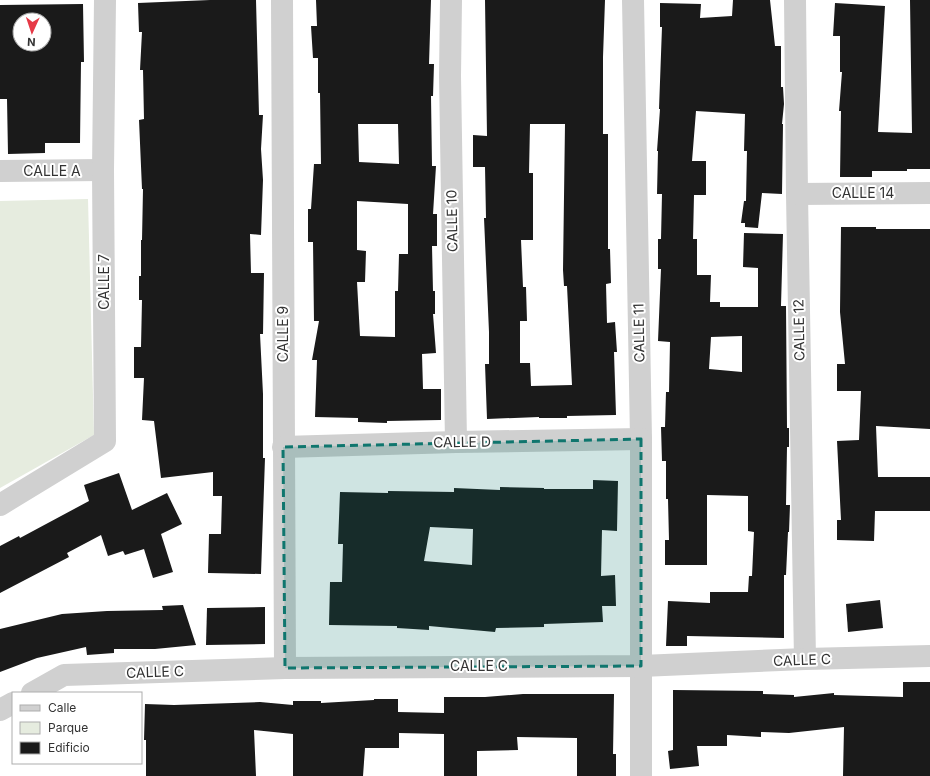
<svg xmlns="http://www.w3.org/2000/svg" width="930" height="776" viewBox="0 0 930 776" font-family="Inter,sans-serif">
<rect width="100%" height="100%" fill="#fff"/>
<!-- green -->
<path fill="#e6ecdf" d="M88 199 94 435 0 488V201Z"/>
<!-- building -->
<g fill="#1a1a1a" fill-rule="evenodd">
<path d="M210 0H256L259 115H263L261 149 263 180 261 235 250 234 251 273H264L263 334H260L263 394V458H265L261 574 208 573 209 534H221L222 496H213V472L161 478 154 421 142 420 144 378H134V347H141L142 300H139V276H141V240H142L143 189H142L139 120 144 119 143 70H140L142 32H139L138 3Z"/>
<path d="M316 0H431L429 64H434L433 96H431L432 166H436L433 214H437V246H432L433 291H435V314H433L436 353 422 354 423 389H441V420L387 421V423L358 422V418L315 417 317 360H312L319 321H314L313 242H308V209H311L314 164H321L320 93H318V58H313L311 26H317ZM358 124H398L399 164 359 162ZM357 201 408 204V254H399L398 291H395V337L360 336 357 282H365L366 251 357 250Z"/>
<path d="M485 0H605L603 57V134H608V249H610L611 283 606 284 607 323 615 322 617 352H614L616 415 567 416V418H539V417L487 419 485 364H489V332L484 218H486L485 167H473V135L487 136ZM530 124H565L563 270 564 286H567L572 385 531 386 530 363H520V321H527L526 287H523L521 240H533V173H529Z"/>
<path d="M733 0H770L775 46H781V87H783L784 104 782 124H783L782 194 762 193 758 228 745 227V223H741L744 201H746L747 151H744L745 114 696 111 692 161H706V195H694L693 239H697V275H711L710 302H720V307H758V268L743 267 744 233 783 234 781 306H786L787 428H789V447H787L786 505H790L789 532H788L786 575H784V638L687 636V646H666L668 601 710 603V592H748L749 576H752L754 532 748 531V496L707 495V565H665V540H669L668 499H666V461H662L661 427H665L666 392H669L670 342 658 341 661 269H658V239H661L662 194H657L658 151H657L660 109H659L662 27H660V3L701 4 700 18 732 16ZM742 336V372L709 369 711 337Z"/>
<path d="M910 0H930V169H907V171H872V177H840L841 111H839L842 72H840V36H833L835 3 885 6 878 132 912 133Z"/>
<path d="M83 4 84 62H81L80 143H45V153L8 154 7 99H0V5ZM20 20H44V44H20Z"/>
<path d="M841 227H876V229H930V429L876 426 878 477H930V511H875L874 541 837 540V520H841L837 441 859 440 861 391H837V364H845L840 312Z"/>
<path d="M119 473 132 510 167 493 182 524 161 534 173 572 153 578 144 549 125 555 123 551 108 556 101 535 67 553 69 557 0 593V546L19 536 20 538 89 501 84 485Z"/>
<path d="M593 480 618 481 617 531 602 530 601 576 615 575 616 606H602L603 622 544 624V627L496 628 495 632 429 626V630L397 628V626L329 625 330 582H342L343 544H338L340 492 388 493V491L454 492V488L500 490V487L544 488V489H593ZM430 527 473 529 472 565 424 561Z"/>
<path d="M880 600 883 628 848 632 846 604Z"/>
<path d="M183 605 196 645 155 649H114V653L87 655 86 647 37 658 0 672V629L62 614 107 611 163 610 162 606Z"/>
<path d="M265 607V644L206 645 207 608Z"/>
<path d="M903 682H930V776H843L844 727 789 733 761 732V737L727 735V746H697L699 766 670 769 668 751 673 750V690L763 691V694L794 695V697L834 693V695L903 697Z"/>
<path d="M523 694H614L613 754H616V776H577V738L517 737 518 750 477 751V776H444V734L399 733V748H365L363 776H293V734L254 730 256 776H146V740H144L145 704 174 705 260 702 293 705V701H321V703L374 700V699H398V712L444 713V697H485Z"/>
</g>
<g fill="none" stroke-linecap="round" stroke-linejoin="round">
<!-- minor -->
<g stroke="#d0d0d0" stroke-width="22">
<path d="M282 0 285 668"/>
<path d="M451 0 450 76 456 442"/>
<path d="M633 0 641 439V776"/>
<path d="M795 0 797 194 805 659"/>
<path d="M0 171 103 170"/>
<path d="M797 194 930 193"/>
<path d="M283 447 456 442 641 439"/>
<path d="M0 505 105 441 103 170 105 0"/>
<path d="M32 693 64 675 285 668 641 666 805 659 930 656"/>
<path d="M0 710 13 703"/>
</g>
</g>
<!-- marked area -->
<path fill="#0f766e" fill-opacity="0.2" stroke="#0f766e" stroke-width="3" stroke-dasharray="8 5" stroke-linejoin="round" d="M641 439V666L285 668 283 447Z"/>
<g text-anchor="middle" stroke-width="4" stroke-linejoin="round" paint-order="stroke">
<!-- street labels -->
<g font-size="14" fill="#333" stroke="#fff">
<text x="52" y="176">CALLE A</text>
<text x="863" y="198">CALLE 14</text>
<text transform="translate(452 221) rotate(-91)" y="5">CALLE 10</text>
<text transform="translate(104 282) rotate(-90)" y="5">CALLE 7</text>
<text transform="translate(799 330) rotate(-91)" y="5">CALLE 12</text>
<text transform="translate(639 333) rotate(-91)" y="5">CALLE 11</text>
<text transform="translate(283 334) rotate(-90)" y="5">CALLE 9</text>
<text transform="translate(462 442) rotate(-1)" y="5">CALLE D</text>
<text transform="translate(802 660) rotate(-2)" y="5">CALLE C</text>
<text x="479" y="671">CALLE C</text>
<text transform="translate(155 672) rotate(-2)" y="5">CALLE C</text>
</g>
</g>
<!-- legend -->
<rect x="12" y="692" width="130" height="72" fill="#ffffff" stroke="#adadad"/>
<rect x="20" y="705" width="20" height="6" fill="#d0d0d0" stroke="#adadad"/>
<text x="48" y="712" font-size="12" fill="#333333">Calle</text>
<rect x="20" y="722" width="20" height="12" fill="#e6ecdf" stroke="#adadad"/>
<text x="48" y="732" font-size="12" fill="#333333">Parque</text>
<rect x="20" y="742" width="20" height="12" fill="#1a1a1a" stroke="#adadad"/>
<text x="48" y="752" font-size="12" fill="#333333">Edificio</text>
<!-- north arrow -->
<g transform="translate(32 32) rotate(183)"><circle r="19" fill="#ffffff" stroke="#adadad"/>
<path d="M0-3L7 15L0 10L-7 15Z" fill="#e63946"/>
<text y="-6" font-size="11" font-weight="bold" text-anchor="middle" fill="#333333">N</text>
</g>
</svg>
